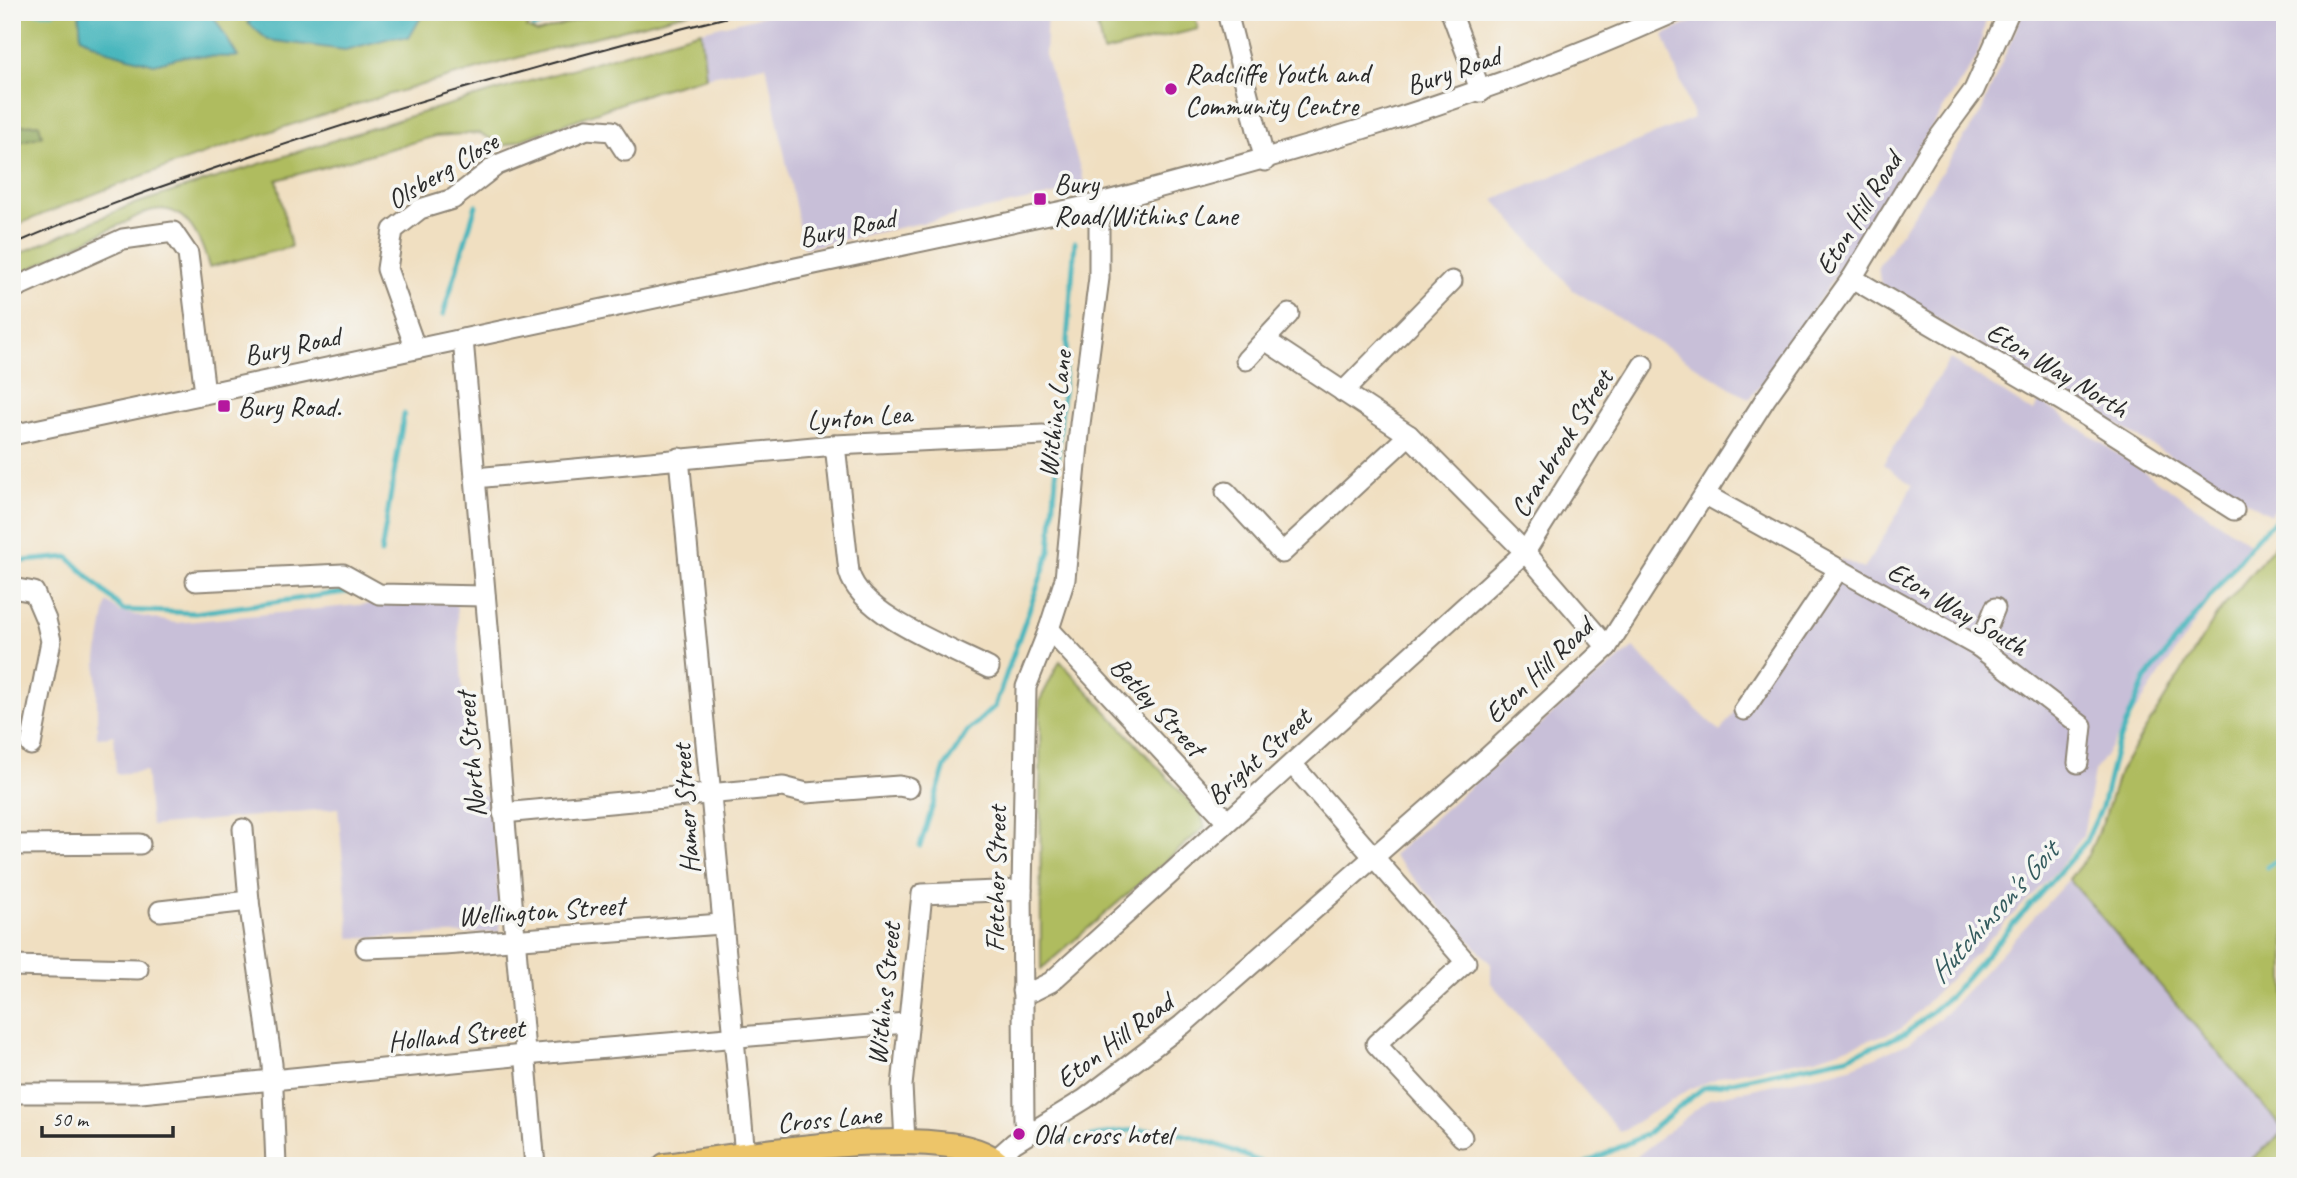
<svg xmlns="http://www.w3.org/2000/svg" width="2297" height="1178" viewBox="0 0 2297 1178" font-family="Caveat,sans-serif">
<rect width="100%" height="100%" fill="#f6f6f2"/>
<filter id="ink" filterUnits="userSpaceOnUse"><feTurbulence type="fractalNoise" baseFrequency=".0143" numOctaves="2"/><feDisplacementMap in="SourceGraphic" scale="14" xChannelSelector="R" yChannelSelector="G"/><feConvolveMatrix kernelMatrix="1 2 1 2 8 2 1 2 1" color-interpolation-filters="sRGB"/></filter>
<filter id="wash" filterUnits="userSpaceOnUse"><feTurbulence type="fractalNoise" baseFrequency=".00686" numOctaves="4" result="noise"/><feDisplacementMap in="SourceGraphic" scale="28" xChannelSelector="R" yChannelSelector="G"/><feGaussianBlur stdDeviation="1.57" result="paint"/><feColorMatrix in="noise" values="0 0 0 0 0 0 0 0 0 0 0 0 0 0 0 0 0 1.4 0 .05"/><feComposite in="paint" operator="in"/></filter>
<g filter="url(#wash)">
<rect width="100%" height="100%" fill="#f0dfc1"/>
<!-- industrial -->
<g fill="#c8bfd8">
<path d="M779 12H1047L1045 55 1086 188 804 248 766 65 706 77 701 31Z"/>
<path d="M1714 12H1988L1977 57 1779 362 1749 399 1573 290 1494 200 1694 118 1663 35Z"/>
<path d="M2023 12H2285V494L2270 515 1881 286 1878 267 1980 114Z"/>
<path d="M1950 359 2033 412 2040 401 2249 543 2094 772 2083 836 2058 869 1901 1029 1816 1058 1725 1075 1690 1089 1620 1132 1491 983V964L1393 855 1558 709 1633 648 1720 732 1841 559 1864 569 1901 508 1912 485 1883 464Z"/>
<path d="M456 600 470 793 493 796 500 932 350 938 338 808 151 826 146 771 116 774 114 735 97 738V658L107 602 120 612 176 623 399 601Z"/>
<path d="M2069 879 2285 1131 2243 1166H1625L1710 1098 1846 1069 1909 1043 1947 1012Z"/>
</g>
<!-- green -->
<g fill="#afbc5e" stroke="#6d7444" stroke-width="2">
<path d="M12 12H563L531 23 527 28 537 33 601 12H691C460 71 232 135 12 227V144L42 135 38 124 12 126Z"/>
<path d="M1094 12H1194L1198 29 1103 52Z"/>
<path d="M701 31 706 77 655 91 504 146 480 133 436 136 277 180 291 247 209 267C202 242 187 204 154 210 144 211 133 219 124 223 85 240 49 258 12 279V257L128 206 407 117Z"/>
<path d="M2285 533V1131L2069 879 2087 857 2105 817 2119 772 2218 613Z"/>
<path d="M1060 661 1201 814 1205 827 1041 969 1040 700Z"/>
<path d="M2285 1131V1166H2243Z"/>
</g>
<!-- forest -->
<path fill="#8ba455" stroke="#5b6840" stroke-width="2" d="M39 124 42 136 12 144V126Z"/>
<!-- water -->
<g fill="#45b5bc" stroke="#387074" stroke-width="2">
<path d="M79 12H211L238 57 185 56 154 64 108 51 81 37Z"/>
<path d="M255 12H424L409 38 394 37 345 50 268 40 248 23Z"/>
</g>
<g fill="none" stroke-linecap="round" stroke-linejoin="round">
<!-- stream -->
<g stroke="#45b5bc" stroke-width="5">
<path d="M37 12H53"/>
<path d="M534 27 578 12"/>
<path d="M443 315 476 205"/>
<path d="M381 553 404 414"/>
<path d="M12 562 68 557 123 610 195 613 353 591"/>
<path d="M920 846 945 767 967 732 995 706 1050 551 1075 242"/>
<path d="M2267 867 2285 855"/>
<path d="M1073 1142C1155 1117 1194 1134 1270 1166"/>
<path d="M1580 1166 1645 1135 1703 1088 1847 1057 1906 1033 1950 996 2085 843 2102 807 2116 748 2145 680 2258 536 2285 512"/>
</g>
</g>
</g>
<g filter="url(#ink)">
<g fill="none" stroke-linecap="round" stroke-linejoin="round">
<!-- minor casing -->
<g stroke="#8e8576" stroke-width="23">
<g id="minor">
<path d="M1227 12 1265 161"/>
<path d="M1451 12 1481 92"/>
<path d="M1852 278 2064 402 2234 510"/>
<path d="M12 289 123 239 173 232 188 254 205 393"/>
<path d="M463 339 535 1166"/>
<path d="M1265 340 1409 435 1525 552 1607 647"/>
<path d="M415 347 387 269 393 230 420 209 453 199 497 165 587 129 612 131 625 151"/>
<path d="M1246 360 1289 314"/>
<path d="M1343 392 1452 281"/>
<path d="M12 435 1096 204C1294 153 1488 96 1675 12"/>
<path d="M835 445 849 572C860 615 950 648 989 668"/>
<path d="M679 458 745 1155"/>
<path d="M475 478 835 445 1043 435"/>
<path d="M1226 492 1282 553 1409 435"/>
<path d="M1706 495 1979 647 2082 726 2078 763"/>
<path d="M196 581 343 574 379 594 485 596"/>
<path d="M12 588 34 592 46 620 51 641 31 745"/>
<path d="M1049 629 1227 821"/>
<path d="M1979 647 1995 608"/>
<path d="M1744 710 1838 570"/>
<path d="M1292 764 1466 962 1376 1044 1462 1137"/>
<path d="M503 813 783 787 806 793 899 786 909 788"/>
<path d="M243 829 249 901 272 1064 276 1166"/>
<path d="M12 845 140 844"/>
<path d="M160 911 249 901"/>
<path d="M366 948 444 945 721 924"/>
<path d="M12 966 138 969"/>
<path d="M1022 991H1033L1051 982 1525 552 1643 365"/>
<path d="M12 1093H141L524 1055 906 1023"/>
<path d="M1031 1133 1024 1121 1022 890 1026 687 1049 629 1065 579 1080 424 1099 278V216L1096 204"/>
<path d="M905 1141 902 1086 922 894 1022 890"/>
<path d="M995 1160 1014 1143 1085 1099 1182 1025 1488 757 1607 647 1766 398 1852 278 1929 151 1974 90 2009 12"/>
</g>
</g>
<!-- major casing -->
<g stroke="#8e8576" stroke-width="28">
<path id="major" d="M665 1166C729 1158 959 1116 1000 1166"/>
</g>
<!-- minor -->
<use href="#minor" stroke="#fff" stroke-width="19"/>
<!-- major -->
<use href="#major" stroke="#edc569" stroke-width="24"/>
<!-- tram -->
<path stroke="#2b2b2b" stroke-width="2" d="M12 245C84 213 156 188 230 163 400 104 573 55 748 12"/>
</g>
</g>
<!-- markers -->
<g fill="#b5179e" stroke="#f6f6f2" stroke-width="2.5">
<circle cx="1171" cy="89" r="7"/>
<rect x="1033" y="192" width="14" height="14" rx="3.5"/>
<rect x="217" y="399" width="14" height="14" rx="3.5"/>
<circle cx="1019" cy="1134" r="7"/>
</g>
<g text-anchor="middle" stroke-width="7" stroke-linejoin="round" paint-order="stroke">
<!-- street labels -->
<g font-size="28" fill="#2b2b2b" stroke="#f6f6f2">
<text transform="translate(1453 70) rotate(-19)" y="10">Bury Road</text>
<text transform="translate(442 170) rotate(-31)" y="10">Olsberg Close</text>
<text transform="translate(1858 213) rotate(-58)" y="10">Eton Hill Road</text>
<text transform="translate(847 227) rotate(-12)" y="10">Bury Road</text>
<text transform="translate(292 345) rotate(-12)" y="10">Bury Road</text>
<text transform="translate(2058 369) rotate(31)" y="10">Eton Way North</text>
<text transform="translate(1054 414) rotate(-83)" y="10">Withins Lane</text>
<text transform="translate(859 416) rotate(-4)" y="10">Lynton Lea</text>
<text transform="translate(1561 443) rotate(-58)" y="10">Cranbrook Street</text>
<text transform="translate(1958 608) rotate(31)" y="10">Eton Way South</text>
<text transform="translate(1538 670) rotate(-44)" y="10">Eton Hill Road</text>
<text transform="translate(1158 706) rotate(47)" y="10">Betley Street</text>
<text transform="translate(470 755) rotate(-95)" y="10">North Street</text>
<text transform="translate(1258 756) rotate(-42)" y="10">Bright Street</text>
<text transform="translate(685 809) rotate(-94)" y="10">Hamer Street</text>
<text transform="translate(995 879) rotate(-89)" y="10">Fletcher Street</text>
<text transform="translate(541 910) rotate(-4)" y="10">Wellington Street</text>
<text transform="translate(883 994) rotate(-84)" y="10">Withins Street</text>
<text transform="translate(456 1034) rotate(-6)" y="10">Holland Street</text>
<text transform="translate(1114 1040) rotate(-37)" y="10">Eton Hill Road</text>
<text transform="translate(829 1118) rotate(-5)" y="10">Cross Lane</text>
</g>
<!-- poi labels -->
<g font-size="28" fill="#2b2b2b" stroke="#f6f6f2" text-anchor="start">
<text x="1185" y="83">Radcliffe Youth and<tspan x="1185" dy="32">Community Centre</tspan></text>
<text x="1054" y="193">Bury<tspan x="1054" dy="32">Road/Withins Lane</tspan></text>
<text x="238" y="416">Bury Road.</text>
<text x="1033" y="1144">Old cross hotel</text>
</g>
<!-- water labels -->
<g font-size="30" font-style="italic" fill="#345b5e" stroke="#f6f6f2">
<text transform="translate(1993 912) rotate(-48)" y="10">Hutchinson's Goit</text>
</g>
</g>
<!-- margin -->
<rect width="2297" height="1178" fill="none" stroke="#f6f6f2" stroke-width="42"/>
<!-- scale -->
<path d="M42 1126v10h131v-10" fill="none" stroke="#2b2b2b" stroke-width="3.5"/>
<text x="52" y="1126" font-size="21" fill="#2b2b2b" stroke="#f6f6f2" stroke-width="5" paint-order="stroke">50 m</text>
</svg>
